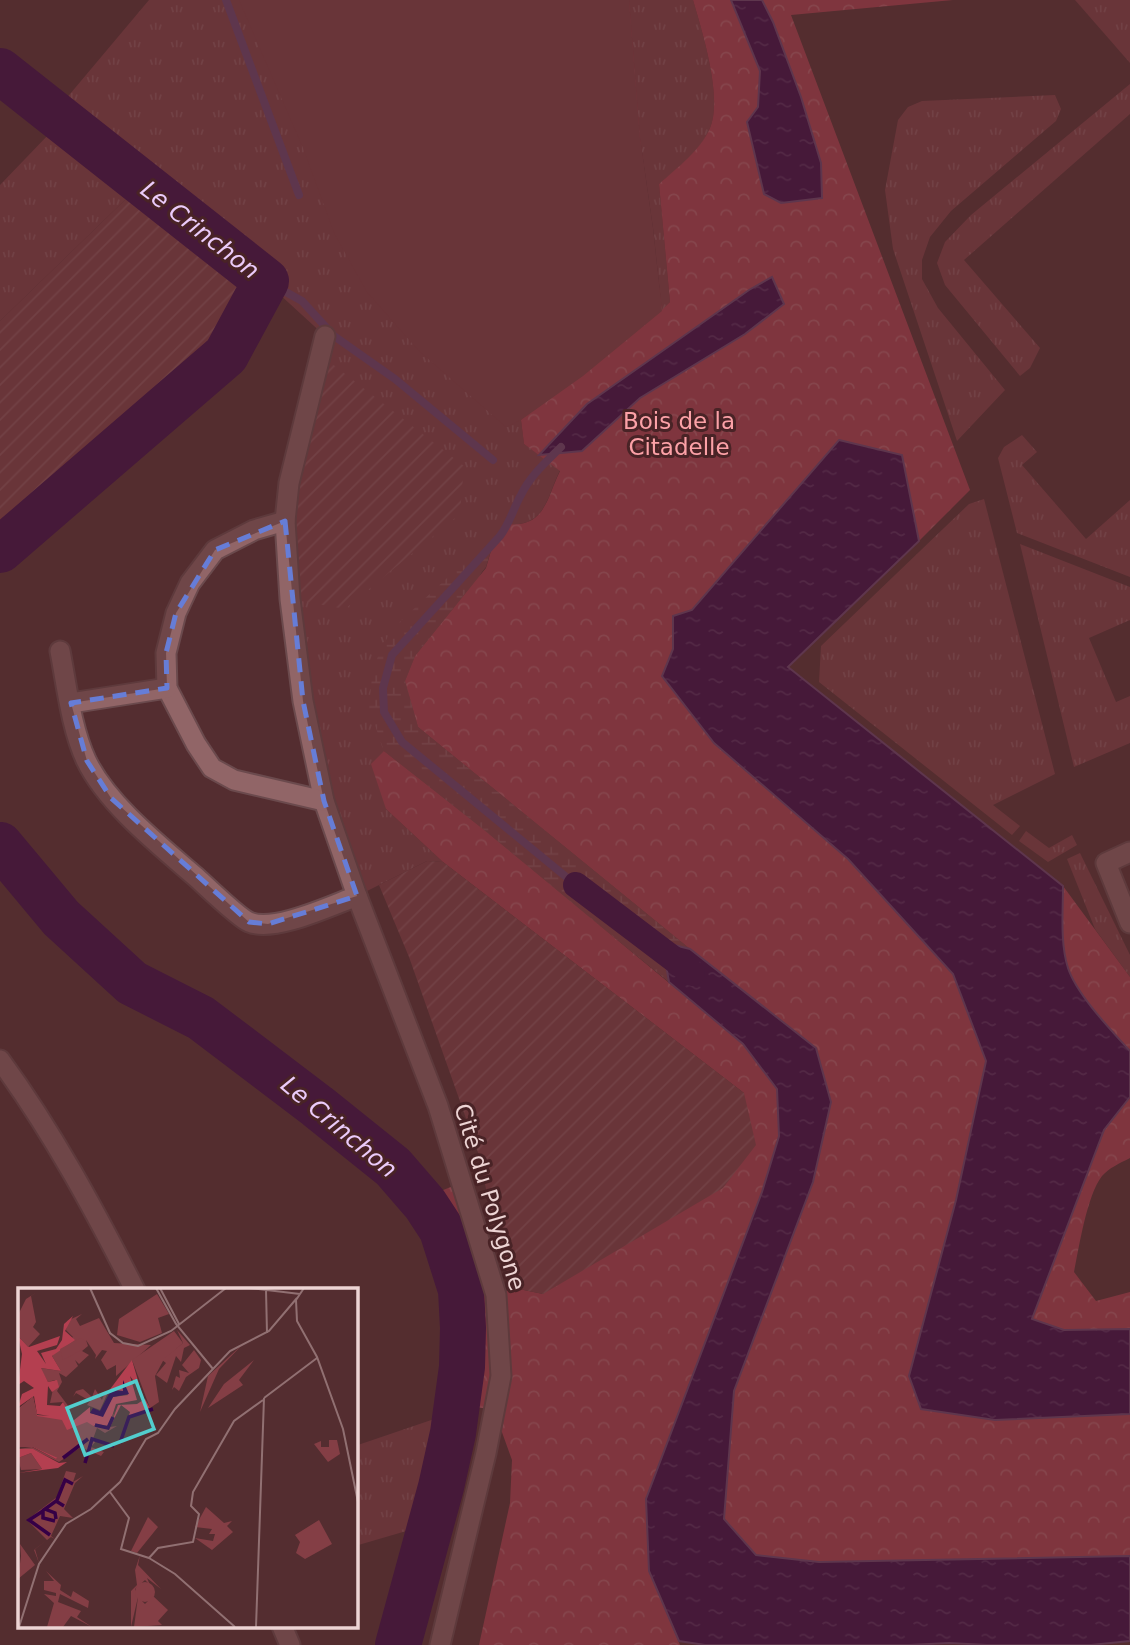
<svg xmlns="http://www.w3.org/2000/svg" width="1130" height="1645" viewBox="0 0 1130 1645" font-family="'DejaVu Sans',sans-serif">
<defs>
<pattern id="grass-tufts" width="24" height="20" patternUnits="userSpaceOnUse" patternTransform="scale(1.75)"><rect width="24" height="20" fill="#843e45"/><path d="M3 7l-1-3M5 7V3M7 7l1-3M15 17l-1-3M17 17v-4M19 17l1-3" fill="none" stroke="#96595f"/></pattern>
<pattern id="forest-crowns" width="20" height="18" patternUnits="userSpaceOnUse" patternTransform="scale(1.75)"><rect width="20" height="18" fill="#b43f50"/><path d="M2 6a3 3 0 1 1 6 0M12 15a3 3 0 1 1 6 0" fill="none" stroke="#c26370"/></pattern>
<pattern id="wetland-marsh" width="20" height="14" patternUnits="userSpaceOnUse" patternTransform="scale(1.75)"><rect width="20" height="14" fill="#843e45"/><path d="M1 5h8M5 5V1M11 12h8M15 12V8" fill="none" stroke="#96595f"/></pattern>
<pattern id="garden-furrows" width="10" height="10" patternUnits="userSpaceOnUse" patternTransform="scale(1.75)"><rect width="10" height="10" fill="#843e45"/><path d="M-1 1l2-2M0 10L10 0M9 11l2-2" fill="none" stroke="#96595f"/></pattern>
<pattern id="water-ripples" width="26" height="14" patternUnits="userSpaceOnUse" patternTransform="scale(1.75)"><rect width="26" height="14" fill="#350046"/><path d="M2 4q2-2 4 0t4 0M15 11q2-2 4 0t4 0" fill="none" stroke="#532460"/></pattern>
</defs>
<rect width="100%" height="100%" fill="#542d30"/>
<!-- grass -->
<g fill="url(#grass-tufts)">
<path d="M149 0H277L521 420 524 444 560 470C547 497 545 527 509 524L493 544 418 727 690 949 662 942 669 982 384 751 386 809 443 862 427 861 357 896 324 801 290 599 325 336 266 282 226 355 0 548V532L207 355 186 244 129 196 0 321V185L50 133 0 93V80L49 119Z"/>
<path d="M629 0H693C702 31 723 97 710 128 700 152 678 168 659 184L670 302 662 311 653 228 640 138Z"/>
<path d="M1075 0H1130V63Z"/>
<path d="M1130 84V114L964 260 1040 348 1030 368 1020 376 945 285 937 263 945 242 971 215Z"/>
<path d="M1055 95 1061 109 1056 121 951 211 930 237 922 260V279L938 308 1005 390 957 441 893 249 885 190 898 120 908 107 922 101Z"/>
<path d="M1022 435 1037 452 1022 465 1086 539 1130 500V577L1017 533 998 458 1004 447Z"/>
<path d="M984 499 1055 774 993 805 1020 826 1012 835 819 682 821 646 969 504Z"/>
<path d="M1020 544 1130 587V620L1089 638 1116 702 1130 696V743L1074 767Z"/>
<path d="M1026 831 1049 848 1072 835 1077 845 1048 862 1019 841Z"/>
<path d="M1080 853 1130 955V977L1095 929 1067 859Z"/>
<path d="M446 1415 433 1480 420 1527 355 1546V1446Z"/>
</g>
<!-- forest -->
<g fill="url(#forest-crowns)">
<path d="M629 0 640 138 662 310 670 302 659 184C678 167 700 151 710 128 723 97 702 31 693 0H953L791 15 970 490 919 541 902 455 839 440 692 610 673 616V649L662 676 848 859 953 974 987 1062 956 1200 909 1376 921 1409 995 1420 1130 1414V1556L819 1562 756 1555 724 1519 734 1391 813 1182 831 1102 816 1048 690 949 418 727 405 681 415 656 486 568 493 544 510 524C545 527 547 497 560 471L524 444 521 420Z"/>
<path d="M384 751 483 829 743 1044 777 1089 779 1137 762 1192 646 1499 649 1571 680 1645H479L510 1503 512 1460 494 1410 470 1406 480 1317 438 1207 428 1196 461 1183 497 1295 514 1288 543 1294 744 1093 443 862 386 809 371 764Z"/>
<path d="M1063 886 1130 977V1051C1111 1030 1077 995 1068 968 1060 943 1063 912 1063 886Z"/>
<path d="M1130 1097V1158C1120 1163 1109 1168 1102 1176 1087 1195 1079 1247 1074 1272L1096 1301 1130 1292V1329L1064 1330 1031 1319 1104 1130Z"/>
</g>
<!-- wetland -->
<g fill="url(#wetland-marsh)">
<path d="M59 104 279 281 277 291 231 363 186 407 125 452 0 563 1 549 222 353 228 343 254 281 200 236 49 120Z"/>
<path d="M493 544 486 567 415 656 405 681 418 727 690 949 662 942 669 982 483 829 384 751 369 708 373 667 391 630 473 554 485 545Z"/>
<path d="M0 835 64 914 126 974 211 1016 251 1045 273 1058 407 1173 438 1207 455 1238 480 1317 477 1362 462 1456 412 1645H388L433 1480 446 1415 455 1308C453 1279 446 1245 432 1221 406 1178 361 1149 323 1119 284 1088 247 1056 205 1029 178 1012 147 999 122 980 76 943 39 898 0 853Z"/>
</g>
<!-- park -->
<path fill="#843e45" d="M239 0H629L640 138 653 228 662 311 583 376 521 420 506 427 418 350 367 292 335 235 303 148Z"/>
<!-- garden -->
<g fill="url(#garden-furrows)">
<path d="M129 196 237 285C239 305 218 337 207 355L0 532V321Z"/>
<path d="M322 356 464 466 460 514 345 609 290 599 285 521Z"/>
<path d="M427 861 443 862 744 1093 756 1145 723 1188 543 1294 514 1288 498 1251 480 1158 409 957 379 885Z"/>
</g>
<!-- water -->
<g fill="url(#water-ripples)" stroke="#6c4071" stroke-width="2">
<path d="M731 0H762L773 22 801 97 821 163 822 198 781 203 764 194 747 122 758 107 760 71Z"/>
<path d="M772 277 784 304 745 334 640 398 582 451 539 455 587 404 749 290Z"/>
<path d="M839 440 902 455 919 541 788 667 1063 886C1063 912 1060 943 1068 968 1077 995 1111 1030 1130 1051V1097L1104 1130 1032 1319 1064 1330 1130 1329V1414L995 1420 921 1409 909 1376 956 1200 986 1061 953 974 848 859 714 743 662 676 673 649V616L692 610Z"/>
<path d="M662 942 690 949 816 1048 831 1102 813 1182 734 1391 724 1519 756 1555 819 1562 1130 1556V1641L1091 1645H987L949 1643 909 1645H705L679 1641 649 1571 646 1499 762 1192 779 1136 777 1089 743 1044 669 982Z"/>
</g>
<g fill="none" stroke-linecap="round" stroke-linejoin="round">
<!-- stream -->
<g stroke="#6c4071" stroke-width="8">
<path d="M226 0 299 195"/>
<path d="M266 281 302 301 334 336 395 379 493 460"/>
<path d="M561 447C546 462 530 476 521 495 513 509 510 523 500 536L392 655 383 688 384 712 402 742 576 885"/>
</g>
<!-- canal -->
<path stroke="#350046" stroke-width="26" d="M576 885 692 973"/>
<!-- river -->
<g stroke="#350046" stroke-width="46">
<path d="M0 71 266 281 226 355 0 550"/>
<path d="M0 845 61 918 132 983 201 1018 317 1106 393 1167 425 1204 442 1230 461 1290 463 1328 462 1367 453 1433 441 1487 398 1645"/>
</g>
<!-- street casing -->
<g stroke="#6b4a4d" stroke-width="23">
<g id="street">
<path d="M325 336 289 483 285 521 290 599 303 701 324 801 357 896 438 1106 496 1295 501 1376 486 1453 440 1645"/>
<path d="M285 521 254 530 215 550 190 583 176 613 166 653 167 688 196 744 212 768 234 780 324 801"/>
<path d="M60 651C67 687 71 727 86 760 107 804 159 845 196 877 206 886 239 918 249 922 274 933 332 905 357 896"/>
<path d="M71 703 167 688"/>
<path d="M1130 852 1106 863 1130 923"/>
<path d="M0 1060C52 1131 95 1211 135 1290"/>
<path d="M282 1626 290 1645"/>
</g>
</g>
<!-- street -->
<use href="#street" stroke="#916567" stroke-width="19"/>
</g>
<!-- marked area -->
<path d="M0 0H1130V1645H0ZM285 521 303 701 324 801 357 896 268 924 249 922 111 798 87 761 71 703 167 688 166 653 176 613 215 550Z" fill="#542d30" fill-opacity=".55" fill-rule="evenodd"/>
<path fill="none" stroke="#667dd7" stroke-width="5" stroke-dasharray="14 9" stroke-linejoin="round" d="M285 521 303 701 324 801 357 896 268 924 249 922 111 798 87 761 71 703 167 688 166 653 176 613 215 550Z"/>
<g text-anchor="middle" stroke-width="6" stroke-linejoin="round" paint-order="stroke">
<!-- park labels -->
<g font-size="23" fill="#fca1a7" stroke="#492326">
<text x="679" y="429">Bois de la<tspan x="679" dy="26">Citadelle</tspan></text>
</g>
<!-- street labels -->
<g font-size="23" fill="#edd4d4" stroke="#492326">
<text transform="translate(490 1197) rotate(73)" y="8">Cité du Polygone</text>
</g>
<!-- water labels -->
<g font-size="24" font-style="italic" fill="#ebcbfa" stroke="#492326">
<text transform="translate(200 230) rotate(38)" y="8">Le Crinchon</text>
<text transform="translate(339 1127) rotate(40)" y="8">Le Crinchon</text>
</g>
</g>
<!-- overview -->
<g transform="translate(18 1288)">
<rect width="340" height="340" fill="#542d30"/>
<path d="M64 26 58 31 62 38 81 30 96 55 133 57 98 88V77L89 82 83 72 89 63 84 62 77 71 78 67 68 52 70 58 64 63 71 67 61 76 57 72 60 78 48 89 41 85 44 94 39 103 51 119 49 123 45 114 32 115 37 92 30 94 22 80 43 83 34 68 55 49 48 42 49 33ZM225 56 201 81 182 124 190 88ZM236 72 221 92 225 97 190 120 206 96ZM65 101 74 109 77 101 84 112 85 109 91 102 82 122 69 117 72 113 58 105 55 109 58 103ZM97 123 92 139 99 138 87 145 79 140 75 151 90 158 78 153 73 159 86 164 83 168 72 163 67 176 71 163 63 159 41 174 16 162 0 161 14 159 38 171 78 136 90 138ZM13 165 24 181 3 182 0 170ZM48 183 58 185 55 194 65 188 57 195 46 221 55 230 42 228 33 248 37 251 33 249 17 261 21 275 16 262 29 252 9 232 39 209ZM130 229 140 239 119 265 113 263ZM122 267 120 277 143 301 129 290 132 297 127 292 117 301 120 309 113 339V303L119 297 117 282ZM28 283 43 297 42 302 53 309 55 303 71 313 70 320 42 306 40 314 63 323 59 329 74 339 53 328 45 339H29L36 315 26 306 38 308V305L26 302V293H36Z" fill="#843e45"/>
<path d="M55 28 47 43 57 52 34 68 43 83 23 80 30 94 39 92 41 99 34 104 30 98 29 117 42 118 45 114 55 133 72 119V125L84 128 95 109 110 107 104 97 105 103 93 102 87 108 114 72 123 103 112 88 119 112 98 116 91 138 78 136 38 171 15 159H0V121L15 109 19 127 31 128 19 126 16 108 0 119 4 106 16 100 6 93 0 97 4 66 0 48 11 59 42 48 39 57 19 63 28 76 23 65 38 61 44 52 46 36ZM127 111 132 120 110 130 112 124 103 117 92 139 100 117 119 116ZM0 161H15L41 175 49 174 40 180 0 185 24 181 13 165 0 170Z" fill="#b43f50"/>
<path d="M2 256 17 277 0 291 3 268Z" fill="#843e45"/>
<path d="M117 304a10 10 0 1 1 20 0a10 10 0 1 1-20 0Z" fill="#843e45"/>
<path d="M139 6 151 26 140 30 144 45 122 54 99 47 101 31ZM156 43 165 55 145 73 137 88 141 114 132 120 114 72ZM62 50 68 53 67 60 45 72 42 61ZM15 109 19 128 44 132 49 142 69 134 77 139 73 147 42 171 15 159H0V121ZM311 152H319L322 166 310 174 296 156 303 153V159H311ZM188 219 206 235 214 233 209 238 215 244 194 262 177 250 195 253 197 246H191L194 241 177 239ZM301 232 314 256 287 271 278 265 282 254 277 247ZM135 308 150 322 140 333 144 337 116 339 120 309 127 316Z" fill="#843e45"/>
<path d="M19 4 13 8 18 34 15 39 22 46 10 59 0 48V27L8 11ZM159 42 172 57 166 60 163 74 158 68 149 95 138 87 148 75 144 72 165 55ZM176 62 183 72 181 80 168 89 161 103 156 99 154 102 158 88 162 90 161 82 171 85 164 77Z" fill="#843e45"/>
<path d="M105 92 111 106 95 109 85 129 72 125 75 120 82 123 93 102 105 103Z" fill="#350046"/>
<path fill="none" stroke="#350046" stroke-width="3.5" d="M77 137 90 140 95 129M102 155 111 129 135 121M45 170 70 151M67 175 74 151 96 158M39 212 47 192 55 196M38 231 37 225 27 221 38 213 46 218M32 247 11 232 25 223V230L37 233"/>
<path fill="none" stroke="#917072" stroke-width="2" d="M72 0 92 45 105 55 120 58 153 43 208 0M138 0 158 36 195 81M142 0 161 36M231 0 282 6M286 0 278 12 279 33 299 69 325 141 340 214M248 2 249 45M246 110 299 70M92 204 111 230 103 261 131 270M131 270 140 260 175 254 181 226 173 218 175 204 216 133 245 112M131 270 157 286 217 339M1 339 21 276 48 236 73 221 102 194 128 151 140 145 157 121 212 63 251 43 279 10M238 339 246 110"/>
<path fill="#52cdcd" fill-opacity="0.15" stroke="#52cdcd" stroke-width="3.5" d="M118 93 136 141 67 167 49 120Z"/>
<rect width="340" height="340" fill="none" stroke="#edd4d4" stroke-width="3.5"/>
</g>
</svg>
